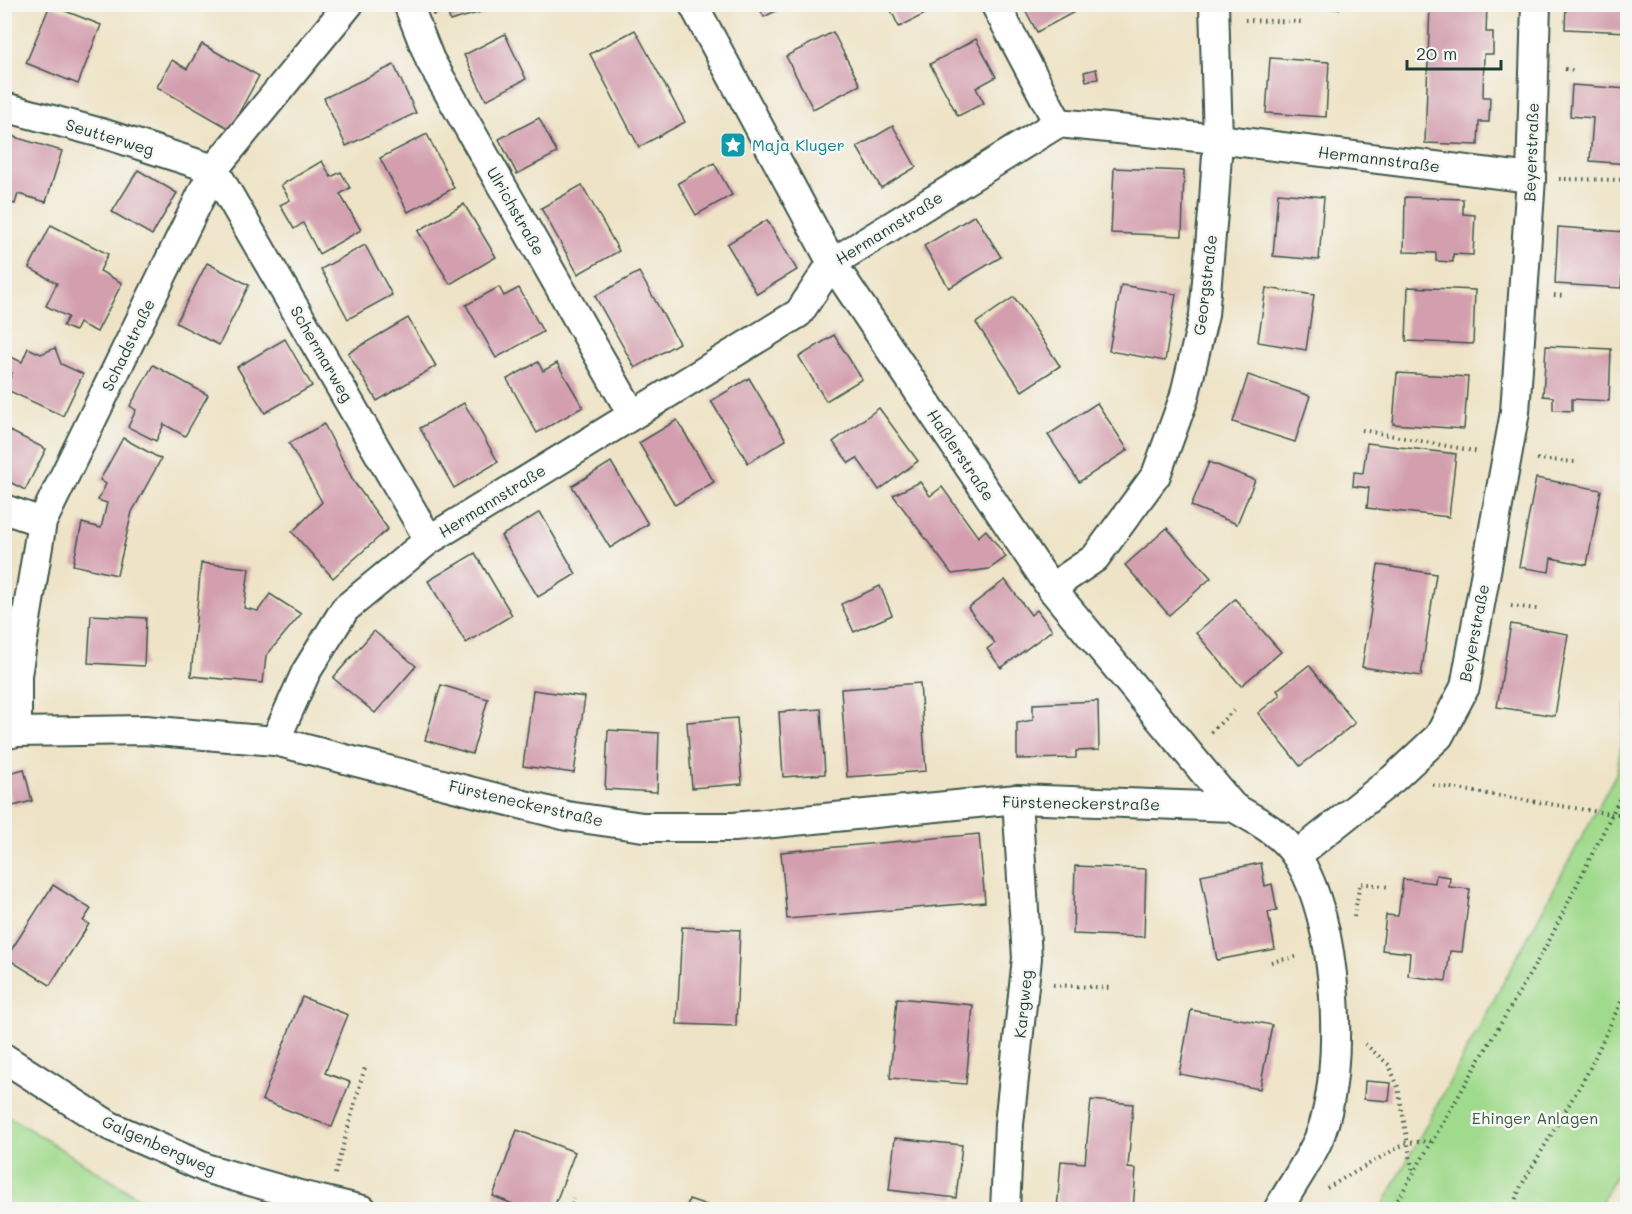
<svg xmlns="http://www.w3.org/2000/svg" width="1632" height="1214" viewBox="0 0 1632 1214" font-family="Mali,sans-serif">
<rect width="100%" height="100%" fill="#f6f6f2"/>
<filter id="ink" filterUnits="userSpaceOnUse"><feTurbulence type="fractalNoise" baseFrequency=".0167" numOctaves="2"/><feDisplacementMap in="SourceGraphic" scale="12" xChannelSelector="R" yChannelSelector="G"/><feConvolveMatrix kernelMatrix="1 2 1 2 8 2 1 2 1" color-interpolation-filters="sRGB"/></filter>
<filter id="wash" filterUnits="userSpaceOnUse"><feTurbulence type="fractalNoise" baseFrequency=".008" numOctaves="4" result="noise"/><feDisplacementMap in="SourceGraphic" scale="24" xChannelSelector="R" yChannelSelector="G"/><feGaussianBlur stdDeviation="1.35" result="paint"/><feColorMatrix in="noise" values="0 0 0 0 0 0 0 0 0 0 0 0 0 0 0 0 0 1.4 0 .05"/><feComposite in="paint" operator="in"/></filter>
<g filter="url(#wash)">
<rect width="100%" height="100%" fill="#eee3c6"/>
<!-- green -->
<g fill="#a0da8c" stroke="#608c60" stroke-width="1.5">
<path d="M1627 703V1154L1598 1209H1381L1617 772Z"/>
<path d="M4 1114H5L157 1209H5Z"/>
</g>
<g id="blocks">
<!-- building -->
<g fill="#d39fae">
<path d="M430 4H505V5L450 21 448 11 433 15Z"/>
<path d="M757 4H789L764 17Z"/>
<path d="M888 4H945L899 27Z"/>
<path d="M1022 4H1077L1080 9 1037 32Z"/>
<path d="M1292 4H1340L1339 9 1292 6Z"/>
<path d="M1430 4 1487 5 1486 32H1493V54H1484L1483 97H1490L1489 122H1479L1478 145 1425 143Z"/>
<path d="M1566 4H1628V32L1565 29Z"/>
<path d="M50 5 101 25 78 84 26 63Z"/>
<path d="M635 30 685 122 639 147 590 54Z"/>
<path d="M833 32 860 85 813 109 786 56Z"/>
<path d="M505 34 526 79 486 100 464 55Z"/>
<path d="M976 39 996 77 976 88 984 103 958 116 930 64Z"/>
<path d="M202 44 259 76 230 129 157 87 172 60 187 69Z"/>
<path d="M1270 58 1329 62 1326 117 1266 113Z"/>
<path d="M394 65 416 113 346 146 324 98Z"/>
<path d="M1096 69 1098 79 1086 81 1084 72Z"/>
<path d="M1572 85 1628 89V164L1590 161 1593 118 1570 116Z"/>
<path d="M539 118 557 153 517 174 499 139Z"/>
<path d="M893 126 916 167 881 188 857 147Z"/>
<path d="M4 134 62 151 46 202 18 194 15 204 4 201Z"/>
<path d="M427 134 454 188 408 212 380 158Z"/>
<path d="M322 161 331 177 341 172 350 188 340 194 361 230 319 254 303 223 294 229 280 205 290 200 281 185Z"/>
<path d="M714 163 732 195 696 215 678 183Z"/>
<path d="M1114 168 1184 171 1182 236 1111 233Z"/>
<path d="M138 170 177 193 152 235 112 212Z"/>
<path d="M582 185 619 251 578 274 541 208Z"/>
<path d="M1278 193 1324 197 1319 260 1273 256Z"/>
<path d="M1405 197 1463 199V214L1475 215 1473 255 1453 254V262L1436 261V253L1404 252Z"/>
<path d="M464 204 496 257 450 284 418 231Z"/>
<path d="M975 215 1001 257 949 288 924 246Z"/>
<path d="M767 220 797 270 757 294 727 244Z"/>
<path d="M51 225 108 254 100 271 122 283 97 332 79 323 75 331 63 326 68 317 46 306 57 283 29 268Z"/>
<path d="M1558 227 1625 232 1621 288 1555 284Z"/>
<path d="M365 245 392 295 348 319 321 269Z"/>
<path d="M207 263 249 285 219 345 176 323Z"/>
<path d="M639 272 679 343 635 368 595 296Z"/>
<path d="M1121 285 1176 294 1165 361 1109 351Z"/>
<path d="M499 287 504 296 519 288 543 332 496 358 466 305Z"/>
<path d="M1408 287 1475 290 1473 344 1406 341Z"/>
<path d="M1266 288 1314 295 1306 350 1258 342Z"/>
<path d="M1014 297 1060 366 1022 391 976 323Z"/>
<path d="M408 318 436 366 377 401 348 353Z"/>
<path d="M834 335 862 379 826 401 799 357Z"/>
<path d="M285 339 312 386 265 413 237 367Z"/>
<path d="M1546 346 1611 349 1609 401 1572 399V411L1553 410V397L1543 396Z"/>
<path d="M28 348 41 354 55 348 61 364 83 374 63 416 5 389 12 373 4 370V354L22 362Z"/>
<path d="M538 362 543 371 557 363 583 407 537 433 507 379Z"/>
<path d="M153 365 208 395 185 436 164 424 156 441 128 427 136 410 130 406Z"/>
<path d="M1397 373 1468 377 1464 429 1393 424Z"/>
<path d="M1248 375 1310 396 1295 442 1233 422Z"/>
<path d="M749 378 786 440 748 463 711 401Z"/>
<path d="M464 403 498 462 454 488 420 428Z"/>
<path d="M1097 403 1128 450 1079 482 1048 435Z"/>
<path d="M879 408 918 461 879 490 857 458 849 463 833 442Z"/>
<path d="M677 420 714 482 675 505 639 443Z"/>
<path d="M324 424 354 482 388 529 333 578 292 532 322 502 289 443Z"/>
<path d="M4 428 46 449 25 490 4 479Z"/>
<path d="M123 438 161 459 132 512 117 575 73 565 82 523 101 528 107 503 98 500 106 484 100 480Z"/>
<path d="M1367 443 1456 454 1449 517 1367 508 1369 488 1353 486 1354 472 1363 473Z"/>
<path d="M611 462 648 524 610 548 572 486Z"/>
<path d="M1209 462 1255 480 1237 524 1191 506Z"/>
<path d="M1536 478 1601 490 1587 565 1551 558 1549 572 1519 567Z"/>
<path d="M920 482 930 496 942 487 978 537 986 530 1006 557 989 569 952 574 893 495Z"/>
<path d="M540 512 576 574 538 597 501 536Z"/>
<path d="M1167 528 1211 578 1169 615 1125 565Z"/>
<path d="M475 553 512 615 466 643 428 581Z"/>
<path d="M201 563 249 568 244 608 258 611 270 594 301 614 266 656 263 683 191 676Z"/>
<path d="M1378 565 1436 574 1421 676 1362 667Z"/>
<path d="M1005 580 1031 615 1037 610 1052 630 1001 668 987 649 995 643 968 608Z"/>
<path d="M880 586 892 615 854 632 841 604Z"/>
<path d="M1235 599 1281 652 1241 686 1196 633Z"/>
<path d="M91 615 146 618 144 666 88 663Z"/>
<path d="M1511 624 1568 634 1555 716 1497 707Z"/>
<path d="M374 631 416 666 375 713 333 678Z"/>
<path d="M1309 665 1355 723 1300 766 1258 713 1280 695 1277 690Z"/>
<path d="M920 683 926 771 847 777 841 689Z"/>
<path d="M441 685 488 699 472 754 425 740Z"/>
<path d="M533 690 585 697 574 773 523 766Z"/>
<path d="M1098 701 1099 750 1076 751V758L1017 759V723L1033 720V704Z"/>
<path d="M821 709 825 774 783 777 779 712Z"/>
<path d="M737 718 742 784 692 788 687 722Z"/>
<path d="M608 730 659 733 657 792 605 789Z"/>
<path d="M24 769 32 801 13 806 5 774Z"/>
<path d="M979 834 985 902 787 919 781 852Z"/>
<path d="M1261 863 1265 886 1272 884 1277 910 1268 912 1275 949 1217 960 1201 875Z"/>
<path d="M1075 866 1146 869 1144 937 1073 934Z"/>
<path d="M1436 875 1450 877 1449 887 1470 889 1462 952 1450 951 1446 981 1408 976 1410 953 1382 950 1386 915 1398 916 1403 879 1435 883Z"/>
<path d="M53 885 91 909 83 921 89 924 50 985 6 958Z"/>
<path d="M682 927 740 930 736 1026 677 1024Z"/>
<path d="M302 997 348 1015 325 1073 350 1082 332 1127 262 1100Z"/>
<path d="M897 998 973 1005 966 1084 890 1078Z"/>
<path d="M1191 1010 1272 1025 1260 1089 1179 1074Z"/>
<path d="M1365 1081 1391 1083 1389 1101 1364 1099Z"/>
<path d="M1091 1100 1133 1104 1128 1168 1136 1169 1133 1210H1057L1061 1161 1085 1163Z"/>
<path d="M517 1130 575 1152 553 1210H528L493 1196Z"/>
<path d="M895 1138 962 1145 956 1198 889 1190Z"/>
<path d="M689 1199 719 1209V1210H686Z"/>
</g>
</g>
</g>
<g filter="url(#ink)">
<use href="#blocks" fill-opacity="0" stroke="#3e564a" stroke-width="1.5"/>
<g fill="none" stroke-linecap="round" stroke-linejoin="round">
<!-- minor casing -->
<g stroke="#3e564a" stroke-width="32">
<g id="minor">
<path d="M408 4 430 60 632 414"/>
<path d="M693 4 832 263 1051 588 1233 807C1256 820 1282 833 1297 857 1338 919 1347 1069 1319 1138 1308 1163 1291 1186 1278 1210"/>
<path d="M995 4 1058 123"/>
<path d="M4 107 105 134 214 169 429 540"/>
<path d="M4 509 42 522"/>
<path d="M1051 588 1095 558 1156 475 1184 398 1204 315 1214 201 1218 139 1214 4"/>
<path d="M17 732V675L42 522 214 169 349 4"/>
<path d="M4 735 17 732 145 730 275 741 567 816 643 827H734L1017 799 1233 807"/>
<path d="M275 741 306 672 345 609 429 540 799 313 832 263 1058 123 1218 139 1531 178"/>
<path d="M1297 855 1394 778 1439 736 1465 687 1515 412 1531 178 1536 4"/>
<path d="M4 1058 110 1126 208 1169 296 1194 363 1210"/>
<path d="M1005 1210 1009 1124 1027 958 1017 799"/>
</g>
</g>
<!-- path -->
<g stroke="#3e564a" stroke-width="4" stroke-dasharray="1.5 4.5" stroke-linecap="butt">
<path d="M1245 20 1302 22"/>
<path d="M1565 69 1576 71"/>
<path d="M1559 179 1628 180"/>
<path d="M1554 295 1565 296"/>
<path d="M1362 430 1479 452"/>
<path d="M1537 459 1575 462"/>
<path d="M1511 606 1537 609"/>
<path d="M1211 732 1235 709"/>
<path d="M1433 785 1611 814H1628"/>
<path d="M1354 917 1360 883 1390 887"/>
<path d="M1271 962 1300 956"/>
<path d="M1053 985 1111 988"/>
<path d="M1365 1044 1389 1065 1398 1087 1413 1173"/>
<path d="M335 1174 365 1067"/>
<path d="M1327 1188 1406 1143 1430 1141"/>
<path d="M570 1210 573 1198"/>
<path d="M1392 1210 1549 941 1628 782"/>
<path d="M1511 1210 1521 1186 1587 1074 1628 987"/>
</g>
<!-- minor -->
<use href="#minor" stroke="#fff" stroke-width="28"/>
</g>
</g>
<!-- icons -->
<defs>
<g id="sight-square" transform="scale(1.35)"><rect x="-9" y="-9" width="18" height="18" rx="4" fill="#0f9aa8" stroke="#f6f6f2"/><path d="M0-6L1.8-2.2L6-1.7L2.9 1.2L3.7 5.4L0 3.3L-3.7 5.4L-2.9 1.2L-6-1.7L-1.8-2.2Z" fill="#fff"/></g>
</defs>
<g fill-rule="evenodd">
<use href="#sight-square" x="733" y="145"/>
</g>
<g text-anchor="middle" stroke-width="5" stroke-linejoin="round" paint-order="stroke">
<!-- street labels -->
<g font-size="16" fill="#1f3d34" stroke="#f6f6f2">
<text transform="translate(110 137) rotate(17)" y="6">Seutterweg</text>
<text transform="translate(1531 152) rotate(-88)" y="6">Beyerstraße</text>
<text transform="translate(1379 159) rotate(7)" y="6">Hermannstraße</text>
<text transform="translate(516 211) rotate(60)" y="6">Ulrichstraße</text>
<text transform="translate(889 228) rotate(-32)" y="6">Hermannstraße</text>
<text transform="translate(1205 285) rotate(-83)" y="6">Georgstraße</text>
<text transform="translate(128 345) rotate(-64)" y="6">Schadstraße</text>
<text transform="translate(322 354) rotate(60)" y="6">Schermarweg</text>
<text transform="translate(961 455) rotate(56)" y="6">Haßlerstraße</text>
<text transform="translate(492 501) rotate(-32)" y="6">Hermannstraße</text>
<text transform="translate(1474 633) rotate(-79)" y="6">Beyerstraße</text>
<text transform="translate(526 803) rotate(13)" y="6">Fürsteneckerstraße</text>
<text transform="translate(1081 803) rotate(1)" y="6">Fürsteneckerstraße</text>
<text transform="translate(1023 1004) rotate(-84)" y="6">Kargweg</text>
<text transform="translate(159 1145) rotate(24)" y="6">Galgenbergweg</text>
</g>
<!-- culture labels -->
<g font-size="16" fill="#0d838f" stroke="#f6f6f2" text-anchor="start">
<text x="752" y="151">Maja Kluger</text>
</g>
<!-- park labels -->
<g font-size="16" fill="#395c46" stroke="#f6f6f2">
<text x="1535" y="1124">Ehinger Anlagen</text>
</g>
</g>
<!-- margin -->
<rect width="1632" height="1214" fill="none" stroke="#f6f6f2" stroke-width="24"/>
<!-- scale -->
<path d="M1407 60v9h94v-9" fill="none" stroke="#1f3d34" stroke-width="3"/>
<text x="1416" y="60" font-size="18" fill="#1f3d34" stroke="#f6f6f2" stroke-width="4.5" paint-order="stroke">20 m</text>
</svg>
